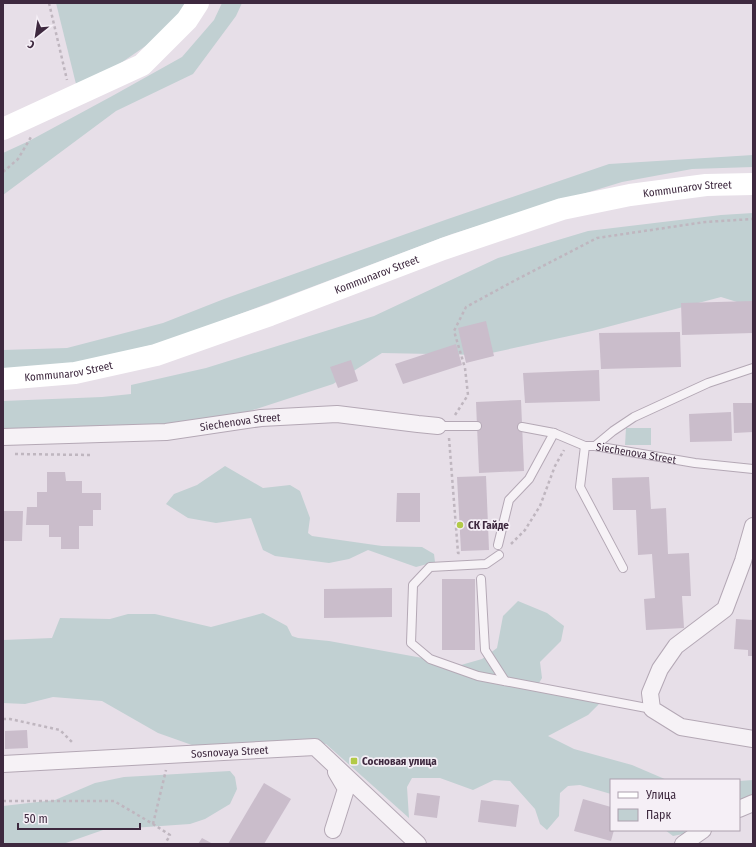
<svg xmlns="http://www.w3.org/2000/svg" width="756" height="847" viewBox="0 0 756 847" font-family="'Fira Sans Condensed',sans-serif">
<rect width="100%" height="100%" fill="#e7dfe8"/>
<!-- green -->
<g fill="#c1d0d2">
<path d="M56 3H188L184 11 147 45 118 65 76 84Z"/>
<path d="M222 3H242L236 16 193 74 116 111 3 195V153L29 141 114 95 182 57 214 20Z"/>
<path d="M753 155V167L692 169 622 182 452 234 171 340 26 377 3 375V350L67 348 163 323 224 299 445 220 609 164Z"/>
<path d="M753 213V307L721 297 592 331 482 355 382 353 333 384 219 421 123 428 3 429V401L102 397 131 394V385L206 368 374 316 498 258 588 231 721 215Z"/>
<path d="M626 428H651V445H625Z"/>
<path d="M225 466 263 488 290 485 300 491 310 518 308 533 312 536 382 546 422 547 434 554 435 562 416 567 368 550 349 559 329 563 275 556 263 550 251 518 216 523 188 518 166 504 174 494 197 485Z"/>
<path d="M518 601 547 613 564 626 561 641 540 662 542 678 536 688 590 697 599 704 588 715 548 736 574 749 632 765 667 780H611V794L580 785 568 786 560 793 559 816 547 830 540 824 535 809 510 781 494 780 473 790 440 778H412L407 787 409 818 326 744 285 742 206 750 158 733 102 701 53 697 25 704 3 703V640L52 638 60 618 110 619 128 614H155L211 627 263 613 287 626 292 636 298 638 329 641 461 665 482 659 497 648 503 616Z"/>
<path d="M230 771 235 777 237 789 230 804 205 819 190 824 103 830 63 844H3V806L55 800 95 783 124 777Z"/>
<path d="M753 780V798L739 802V781Z"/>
<path d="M665 830H687L683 834 673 836Z"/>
</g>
<!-- building -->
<g fill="#cabdcb">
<path d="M753 301V333L682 335 681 303Z"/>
<path d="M486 321 494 356 466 363 458 328Z"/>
<path d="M680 332 681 367 601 369 599 333Z"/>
<path d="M456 344 462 365 403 384 395 364Z"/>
<path d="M351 360 358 381 338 388 330 367Z"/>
<path d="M599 370 600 401 525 403 523 373Z"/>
<path d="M521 400 524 471 479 473 476 402Z"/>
<path d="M733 403H753V432L734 433Z"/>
<path d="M731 412 732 441 690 442 689 414Z"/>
<path d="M47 472H65L66 481H82V493H101V510H93V526H79V549H61V537H49V525H26L27 507H37V492H47Z"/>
<path d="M486 476 489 550 461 551 457 477Z"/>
<path d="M649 477 651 509 666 508 668 554 689 553 691 596H682L684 628 646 630 644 599 655 598 652 554 638 555 636 510H613L612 478Z"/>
<path d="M397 493H420V522H396Z"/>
<path d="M3 511H23L22 541H3Z"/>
<rect x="442" y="579" width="33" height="71"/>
<path d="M392 588V617L324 618V589Z"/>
<path d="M736 619 753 620V656H748V650L734 649Z"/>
<path d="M27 730 28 748 5 749V731Z"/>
<path d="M264 783 291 799 264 844H228Z"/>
<path d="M417 793 440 796 437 818 414 815Z"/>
<path d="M583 799 611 807V830H614L611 841 574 831Z"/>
<path d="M481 800 519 805 516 827 478 822Z"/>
<path d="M202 838 213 844H198Z"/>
</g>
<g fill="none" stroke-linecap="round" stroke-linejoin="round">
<!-- service casing -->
<g stroke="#b4a8b5" stroke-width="10">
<g id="service">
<path d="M438 426H477"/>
<path id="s1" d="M522 427 554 433 585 446H595L695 463 753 469"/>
<path d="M585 446 580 487 623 568"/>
<path d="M595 446 613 431 634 417 708 383 753 368"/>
<path d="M498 545 509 500 529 479 554 433"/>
<path d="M499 555 486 564 430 567 413 585 411 643 430 659 478 676 652 709"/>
<path d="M481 579 485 650 505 681"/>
</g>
</g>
<!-- minor casing -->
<g stroke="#b4a8b5" stroke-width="18">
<g id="minor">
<path id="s2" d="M3 437 166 432 261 418 337 414 418 424 438 426"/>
<path d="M753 526 743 561 725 609 676 646 660 669 650 693 652 709 681 727 753 739"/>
<path id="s3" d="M3 764 315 747 418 844"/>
<path d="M739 809 753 803"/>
<path d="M333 830 346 789 336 772"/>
<path d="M683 844 703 830"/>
</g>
</g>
<!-- path -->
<g stroke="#bfb6bf" stroke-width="2.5" stroke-dasharray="3 3" stroke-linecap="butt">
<path d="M49 3 67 80"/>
<path d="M3 172 18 159 31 137"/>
<path d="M455 415 468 395 465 368 454 331 466 307 512 282 597 238 705 222 753 219"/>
<path d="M449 438 458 553H460"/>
<path d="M15 454 91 455"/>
<path d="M511 544 525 530 540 506 555 466 564 450"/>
<path d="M3 719H10L60 730 74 744"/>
<path d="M3 801H114L153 824 170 835 165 844"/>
<path d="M153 824 166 770"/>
</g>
<!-- service -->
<use href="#service" stroke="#f6f2f6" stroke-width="8"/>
<!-- minor -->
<use href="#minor" stroke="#f6f2f6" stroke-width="16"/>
<!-- secondary -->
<g stroke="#fff" stroke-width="22">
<path d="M3 129 142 65 187 20 198 3"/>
<path id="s4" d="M3 379 75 373 156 355 270 315 443 249 562 209 630 195 706 185 753 184"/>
</g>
</g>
<!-- markers -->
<g fill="#b2ca47" stroke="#f5eff6" stroke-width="1.5">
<circle cx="460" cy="525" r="4"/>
<rect x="350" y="757" width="8" height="8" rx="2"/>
</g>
<g text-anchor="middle" stroke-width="3.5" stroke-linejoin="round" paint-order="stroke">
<!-- street labels -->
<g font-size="11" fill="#3e293f" stroke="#f5eff6">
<text dy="4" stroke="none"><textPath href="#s4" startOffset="714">Kommunarov Street</textPath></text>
<text dy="4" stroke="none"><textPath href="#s4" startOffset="390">Kommunarov Street</textPath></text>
<text dy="4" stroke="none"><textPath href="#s4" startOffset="66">Kommunarov Street</textPath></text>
<text dy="4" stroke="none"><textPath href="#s2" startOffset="238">Siechenova Street</textPath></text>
<text dy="4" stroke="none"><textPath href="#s1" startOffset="118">Siechenova Street</textPath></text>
<text dy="4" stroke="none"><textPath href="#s3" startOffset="227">Sosnovaya Street</textPath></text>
</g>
<!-- poi labels -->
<g font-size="11" font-weight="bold" fill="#3e293f" stroke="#f5eff6" text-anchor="start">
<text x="468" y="529">СК Гайде</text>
<text x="362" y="765">Сосновая улица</text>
</g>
</g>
<!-- border -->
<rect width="756" height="847" fill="none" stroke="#3e293f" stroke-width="8"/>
<!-- legend -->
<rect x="610" y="779" width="130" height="52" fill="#f5eff6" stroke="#aca0ad"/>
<rect x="618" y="792" width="20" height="6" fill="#ffffff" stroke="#aca0ad"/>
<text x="646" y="799" font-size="12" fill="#3e293f">Улица</text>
<rect x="618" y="809" width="20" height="12" fill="#c1d0d2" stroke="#aca0ad"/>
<text x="646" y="819" font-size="12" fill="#3e293f">Парк</text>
<!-- north arrow -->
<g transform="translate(36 36) rotate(210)" stroke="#f5eff6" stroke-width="3" paint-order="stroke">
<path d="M0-3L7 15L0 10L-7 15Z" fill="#3e293f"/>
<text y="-6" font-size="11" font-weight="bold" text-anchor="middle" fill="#3e293f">С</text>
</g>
<!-- scale -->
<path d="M18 823v6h122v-6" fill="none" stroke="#3e293f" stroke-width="2"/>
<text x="24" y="823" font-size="12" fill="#3e293f" stroke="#f5eff6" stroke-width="3" paint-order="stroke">50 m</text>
</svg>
